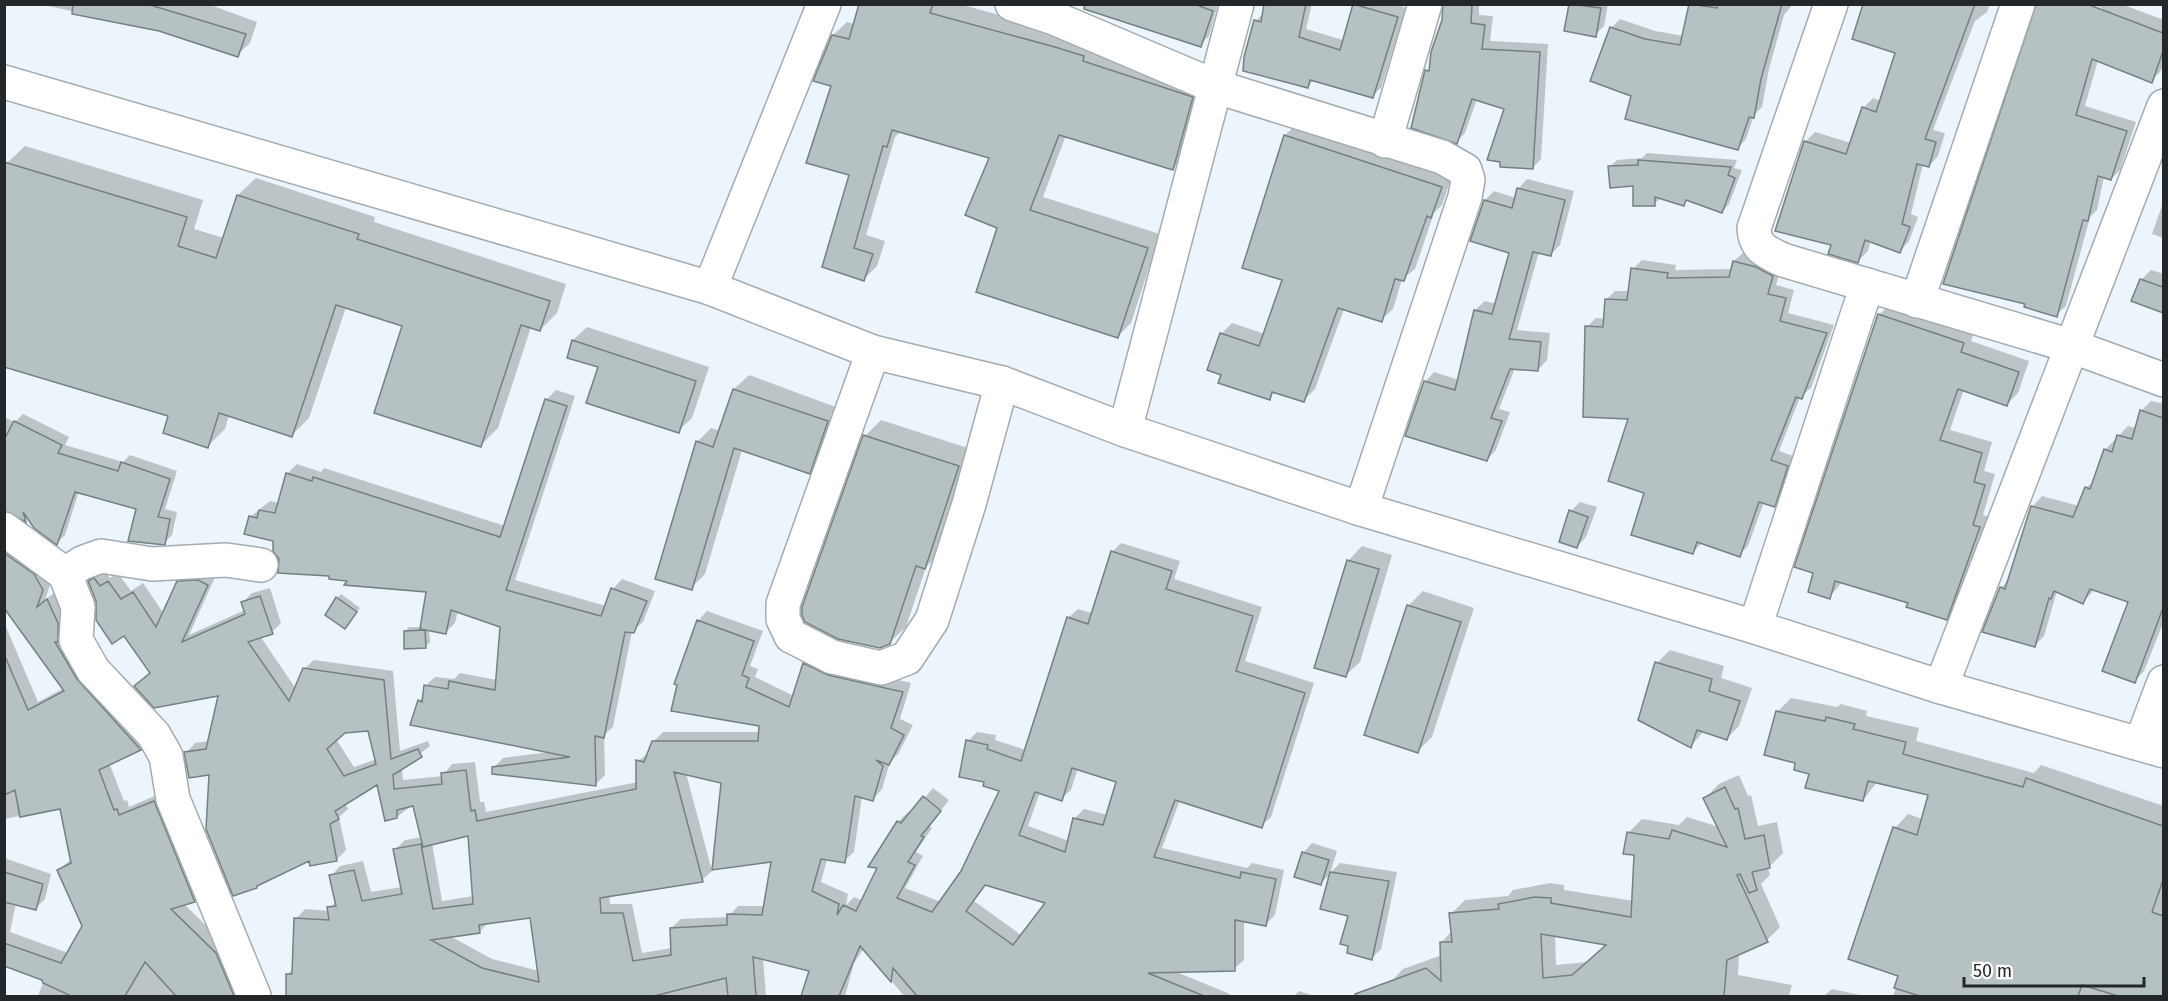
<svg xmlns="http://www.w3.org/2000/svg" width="2168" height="1001" viewBox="0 0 2168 1001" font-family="'Fira Sans',sans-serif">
<rect width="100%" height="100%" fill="#ecf5fb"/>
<!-- shadow -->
<g fill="#0003" fill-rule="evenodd">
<path d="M39 4H208L257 22 250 43 237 55 159 30Z"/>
<path d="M860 4H959L1069 34 1206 84 1186 155 1172 169 1066 135 1043 197 1160 234 1131 323 1118 336 999 228 991 157 900 132 895 137 866 235 885 241 877 266 864 279 824 266 851 174 833 85V35L847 22 855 24Z"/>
<path d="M1084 4H1218L1209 36 1200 45 1083 7Z"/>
<path d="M1266 4H1312L1306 29 1343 40 1354 4H1397L1406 8 1381 88 1372 96 1315 79 1307 87 1256 21 1264 12Z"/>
<path d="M1444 4H1479V15L1493 16 1490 41 1548 44 1541 159 1533 168 1505 109 1477 99 1465 133 1456 142 1413 127 1443 21Z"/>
<path d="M1571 4H1608L1604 26 1595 35Z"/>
<path d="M1691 4H1793L1784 15 1769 69 1762 107 1754 115 1746 139 1738 148 1633 95 1611 28 1620 19 1655 31 1684 36Z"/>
<path d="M1864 4H1990L1987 12 1975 21 1933 130 1945 133 1938 156 1929 166 1923 164 1911 214 1918 217 1909 241 1900 251 1871 240 1868 251 1858 261 1833 244 1805 142 1815 132 1851 143 1863 108 1873 98 1880 101 1897 52Z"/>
<path d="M2091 4H2121L2164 20V64L2160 72 2151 81 2098 60 2085 106 2136 122 2120 170 2111 179 2104 177 2097 210 2090 217 2066 306 2056 315 2026 306 2102 8Z"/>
<path d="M1297 124 1452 176 1442 205 1434 213 1415 269 1402 279 1393 309 1381 320 1344 309 1315 389 1304 400 1276 391 1269 398 1223 374 1221 334 1232 323 1265 334 1284 279 1244 267 1285 135Z"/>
<path d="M25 146 203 200 194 229 224 238 238 195 256 178 375 217 374 222 566 284 557 313 540 330 531 327 498 428 481 445 404 325 346 307 309 418 292 435 229 415 225 429 208 446 170 415 7 163Z"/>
<path d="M1647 153 1737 160 1734 168 1742 170 1729 204 1722 212 1688 199 1683 204 1661 198 1654 204 1635 185 1610 167 1617 160 1642 158Z"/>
<path d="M1527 179 1574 191 1560 245 1551 254 1539 252 1517 330 1550 333 1547 360 1538 370 1515 368 1499 409 1510 412 1496 450 1487 459 1425 382 1434 372 1459 380 1475 310 1485 301 1497 304 1511 252 1485 200 1494 191 1516 198 1518 189Z"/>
<path d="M2164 200V238L2152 234Z"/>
<path d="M1743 253 1765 259 1781 267 1776 285 1794 290 1788 313 1834 325 1811 388 1800 397 1779 451 1796 457 1783 496 1774 505 1764 502 1748 546 1739 555 1703 542 1693 552 1646 492 1631 418 1587 327 1596 318 1605 319 1606 300 1615 291H1630L1633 269 1642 260 1676 265 1675 270 1732 269 1734 261Z"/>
<path d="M2151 270 2164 274V311L2133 300 2141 280Z"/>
<path d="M1890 304 1974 332 1971 341 2029 361 2018 393 2007 404 1964 389 1950 430 1992 442 1984 471 1995 474 1983 515 1990 517 1957 608 1946 618 1910 602 1842 582 1829 598 1879 315Z"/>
<path d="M587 327 709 367 692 418 678 431 600 366 573 340Z"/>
<path d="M749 375 841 409 823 458 809 472 742 450 705 574 691 588 697 442 711 428 720 431 734 389Z"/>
<path d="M556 390 575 396 515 580 606 606 613 589 622 579 655 591 643 622 632 631 613 727 604 735 605 775 595 785 493 768 503 758 550 752 419 701 424 696 425 686 435 677 454 679 460 673 497 680 501 626 458 611 455 623 446 632 429 629 430 642 425 647 405 632 409 627H422L427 591 350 580 280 558 275 539 250 517 270 501 279 503 287 474 297 464 321 472 324 468 505 526 546 400Z"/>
<path d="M2151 401 2164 404V621L2144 671 2134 682 2130 601 2095 589 2083 602 2057 591 2044 636 2034 646 2001 588 2009 579 2032 507 2042 496 2079 506 2086 488 2095 480 2105 450 2128 426 2136 428 2141 411Z"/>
<path d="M23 414 69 437 65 445 123 462 130 455 177 471 165 509 177 512 172 535 164 543 137 508 79 491 65 535 57 543 28 517 26 520 4 509V417L15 422Z"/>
<path d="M881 420 974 450 941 552 926 567 906 627 889 643 865 436Z"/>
<path d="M1580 502 1597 507 1586 537 1577 547 1571 511Z"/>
<path d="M4 534 54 573 45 600 59 589 149 739 140 748 109 763 124 801 127 800 129 807 164 792 204 892 194 901 184 904 225 944 248 996H38L44 980 4 964V858L51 874 45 899 36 908 16 903 10 932 68 953 83 926 58 870 72 859 61 808 4 819V622L38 702 64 688 4 606Z"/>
<path d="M1121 543 1180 561 1174 579 1262 607 1245 661 1314 683 1271 817 1261 826 1180 800 1162 848 1247 868 1252 863 1284 870 1275 915 1266 924 1244 920V960L1234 969 1174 971 1230 994 1229 996H904L864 948 854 963 845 996H802L811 970 763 958 766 996H288L287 975 294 968 296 919 305 909 329 911 336 900 331 876 340 866 363 861 371 892 402 887 395 850 405 840 422 837 414 804 397 817 378 783 345 803 348 809 339 817 346 850 336 860 310 859 186 753 195 743 209 741 220 695 136 686 151 672 97 600 90 582 104 570 110 578 118 573 131 591 143 583 164 614 178 582 188 573 216 575 189 635 245 610 242 603 252 593 270 588 281 623 272 632 260 636 296 689 304 669 314 660 393 671 400 751 428 741 430 746 402 768 403 780 443 776 452 764 475 762 480 802H484L486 812 638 782V761L650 752 653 742 663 732H760V725L698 621 707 611 763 631 750 666 758 669 755 677 794 696 804 664 813 655 838 666 911 683 900 719 913 725 898 754 890 762 882 789 873 799 862 796 854 852 844 861 827 859 821 882 848 894 846 905 854 897 863 901 898 822 908 812 911 814 933 788 949 800 929 826 932 828 916 852 923 856 905 888 941 902 962 872 1001 791 986 781 968 741 977 732 996 735 995 740 1026 750 1068 618 1078 609 1092 613 1112 552ZM369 729 377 759 354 767 336 739 345 731ZM1078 768 1118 781 1108 815 1084 809 1075 818 1069 841 1028 826 1040 792 1061 799 1071 790ZM686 773 723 781 773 860 765 906H738L728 917 681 919 671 928 672 948 642 953 632 904H610L609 895 702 880 712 871ZM469 835 474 896 442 901 432 843ZM987 884 1048 902 1021 935 974 901ZM531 917 539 971 492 959 450 936 479 932 488 923Z"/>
<path d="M1362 546 1392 555 1360 662 1345 676 1348 561Z"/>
<path d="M1423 591 1474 608 1432 737 1418 751 1366 734 1409 605Z"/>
<path d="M341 594 360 608 345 627 337 598Z"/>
<path d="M1670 650 1724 666 1721 678 1752 688 1739 726 1726 739 1704 731 1691 746 1657 663Z"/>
<path d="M1791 698 1837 707 1841 704 1867 711 1866 716 1919 728 1916 741 2034 773 2041 765 2164 806V996H1893L1900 975 1895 828 1908 814 1923 819 1930 794 1878 781 1863 800 1811 773 1797 762 1778 711Z"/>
<path d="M1739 775 1748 796 1751 795 1758 826 1777 822 1783 853 1768 868 1770 875 1761 884 1780 927 1767 940 1739 953 1738 975 1792 985 1789 996H1453L1460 983 1423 996H1378L1403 969 1442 955 1441 943 1452 931 1451 914 1465 900 1508 896 1513 890 1550 883 1564 885V890L1634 901 1635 854 1628 833 1642 819 1679 825 1687 817 1719 827 1705 798 1719 784ZM1555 935 1608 944 1587 962 1556 965Z"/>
<path d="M1312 843 1337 851 1330 873 1340 863 1397 872 1381 949 1372 958 1331 873 1321 883 1303 853Z"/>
<path d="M1832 989 1865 996H1824Z"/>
<path d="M1299 991 1314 996H1294Z"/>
</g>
<!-- building -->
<g fill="#b5c1c3" stroke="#758081" stroke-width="1.5" fill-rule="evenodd">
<path d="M73 4H147L246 34 238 57 159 31 72 14Z"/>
<path d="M859 4H933L930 13 1055 47 1084 56 1083 61 1193 97 1173 170 1059 135 1030 210 1148 248 1118 338 976 292 997 228 965 215 989 158 892 130 887 147 883 146 854 248 873 254 864 281 822 267 849 175 806 163 831 86 813 81 832 35 849 39Z"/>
<path d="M1085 4H1194L1213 11 1201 47 1084 9Z"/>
<path d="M1264 4H1306L1299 37 1340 50 1353 4 1398 17 1373 98 1310 80 1308 88 1243 71 1244 57 1254 20 1261 22Z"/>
<path d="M1443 4H1472L1471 23 1485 25 1482 49 1540 52 1533 169 1500 167V162L1487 160 1504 109 1472 99 1457 144 1411 128 1425 70 1429 71 1431 52 1442 20Z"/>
<path d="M1569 4 1601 8 1596 37 1564 31Z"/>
<path d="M1689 4 1717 8 1718 4H1782L1761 79 1754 118 1749 117 1738 150 1625 119 1631 96 1590 81 1610 27 1645 39 1680 45Z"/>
<path d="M1863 4H1975L1925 139 1936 142 1929 167 1917 164 1902 224 1910 227 1900 253 1865 240 1858 263 1828 254 1831 245 1775 231 1804 141 1846 154 1862 107 1876 112 1895 53 1852 39Z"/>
<path d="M2036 4H2087L2163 33V51L2152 83 2092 59 2076 115 2127 131 2111 180 2098 176 2088 221 2083 220 2057 317 2024 307 2025 304 1943 284Z"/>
<path d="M1284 135 1442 187 1431 218 1427 216 1404 281 1395 279 1382 322 1338 308 1304 402 1272 392 1270 400 1218 383 1221 375 1207 370 1220 333 1259 346 1282 280 1242 268Z"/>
<path d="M1638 160 1731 167 1728 175 1735 178 1722 213 1686 200 1684 206 1655 197V206H1633V186L1610 188 1608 166 1638 165Z"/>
<path d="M4 162 187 217 178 246 216 258 237 195 359 234 357 239 550 301 540 331 521 325 481 447 374 413 402 326 336 305 292 437 219 413 208 448 163 433 168 416 4 367Z"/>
<path d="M1517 188 1565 200 1551 256 1533 252 1509 339 1541 342 1538 371 1510 369 1491 418 1502 421 1487 461 1405 436 1424 381 1455 390 1474 310 1492 314 1509 253 1470 241 1484 200 1512 208Z"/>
<path d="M1733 261 1756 267 1773 276 1768 294 1786 298 1780 321 1827 333 1802 399 1796 397 1771 460 1788 466 1775 507 1759 502 1740 557 1697 542 1693 554 1631 535 1644 493 1608 481 1628 419 1583 417 1585 326 1603 327 1605 299 1627 300 1631 268 1668 273 1667 278 1729 277Z"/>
<path d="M2140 279 2163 287V313L2131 301Z"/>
<path d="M1878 314 1964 343 1961 352 2019 372 2007 406 1958 389 1940 440 1982 453 1974 482 1985 485 1973 525 1980 527 1947 620 1906 607 1908 603 1835 581 1830 599 1808 592 1813 573 1794 567Z"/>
<path d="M572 340 696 381 679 433 586 403 598 367 567 358Z"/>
<path d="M733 389 828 421 810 474 734 448 692 590 655 579 696 441 713 447Z"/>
<path d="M545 399 567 406 506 590 601 616 611 588 647 601 634 633 625 632 604 738 595 736 596 786 492 774V767L570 757 410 725 418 700 422 702 424 685 448 689 449 681 495 690 500 627 451 610 446 634 420 629 426 592 344 585 347 581 329 579V576L278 573 279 559 273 551V541L244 534 249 516 257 518 259 510 275 513 286 473 312 481 313 477 500 537Z"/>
<path d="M2140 410 2163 418V608L2135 683 2102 671 2128 602 2090 589 2083 604 2054 591 2051 599 2049 598 2035 647 1982 632 2000 587 2005 589 2031 506 2073 517 2085 487 2090 489 2104 449 2112 452 2117 435 2132 439Z"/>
<path d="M14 421 62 445 58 453 118 471 121 462 170 479 158 517 170 519 165 545 128 541 136 509 75 492 57 545 34 528 23 512 26 522 4 511V440Z"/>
<path d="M863 435 959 466 925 569 916 566 890 644 880 648 838 639 805 622 802 615V607Z"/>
<path d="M1569 510 1588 517 1577 548 1559 542Z"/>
<path d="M1111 551 1172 571 1166 589 1253 616 1236 671 1305 693 1262 828 1175 800 1154 857 1240 878 1241 872 1276 879 1266 926 1235 920V971L1148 973 1204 996H917L893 968 891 982 860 946 839 996H801L809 971 753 957 756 996H728L726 978 654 996H286V974H292L294 918 329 920 327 907 336 906 329 875 354 870 362 901 402 894 393 849 421 844 433 909 473 904 468 836 423 847 413 806 397 810V818L385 821 377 785 335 811 339 819 330 824 337 861 310 866 309 861 257 886V888L233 896 206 829 209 775 189 778 184 752 206 749 218 696 154 708 134 686 150 673 124 636 112 644 96 620V601L88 581 94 578 100 586 108 581 121 599 133 592 156 627 177 581 198 580 208 585 182 642 245 614 241 602 260 596 273 634 248 642 289 701 303 668 384 680 391 759 418 749 422 757 393 775 394 789 442 784 441 773 466 770 471 811 475 810 477 821 636 789V760L644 762 652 741H758L759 726 671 711 677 685 674 684 697 620 754 641 742 675 749 678 746 687 789 707 803 663 828 675 903 692 891 728 904 735 889 765 876 760 883 766 873 801 855 796 845 863 821 859 812 891 839 904 837 915 843 905 856 911 877 868 868 867 897 821 901 823 923 796 941 811 921 836 924 837 908 862 915 865 897 898 932 912 961 871 999 791 983 786 984 782 959 777 966 740 988 745 987 749 1021 761 1067 617 1088 624ZM368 731 376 764 344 776 327 749 345 733ZM1072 768 1116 782 1103 825 1073 818 1065 852 1019 835 1035 792 1062 801ZM674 772 721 783 712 870 771 862 762 915 727 914V925L670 928 671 955 633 961 623 913H601L600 898 703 882ZM985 885 1045 903 1013 945 966 911ZM530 918 539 982 482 968 431 940 480 933 479 925Z"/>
<path d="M4 553 34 574 43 590 37 607 47 599 58 623V642H55L77 679 141 750 99 770 114 810 117 809 119 815 154 801 195 902 171 909 216 953 234 996H176L145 962 125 996H71L43 983 42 980 4 966V943L61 963 82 926 57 870 71 863 60 809 20 817 15 790 4 795V654L28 710 64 691 4 608Z"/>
<path d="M1347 560 1379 569 1346 677 1314 668Z"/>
<path d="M336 597 357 612 345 629 325 615Z"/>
<path d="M1407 605 1461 622 1418 753 1364 735Z"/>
<path d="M425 630 426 648 404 649V631Z"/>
<path d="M1655 662 1712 679 1709 691 1740 701 1727 740 1697 730 1691 748 1638 720Z"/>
<path d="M1776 711 1825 721 1826 717 1855 724 1853 729 1906 742 1903 754 2023 787 2026 778 2163 826V880L2152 912 2163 916V996H2118L2082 985 2078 996H1920L1894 988 1898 976 1848 959 1893 827 1917 835 1928 795 1868 781 1863 801 1805 788 1809 774 1794 770 1795 763 1764 755Z"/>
<path d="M1725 787 1735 809 1738 808 1745 839 1764 835 1770 868 1752 872 1757 890 1749 893 1740 874 1737 875 1768 942 1727 960 1724 996H1356L1355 994 1426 968 1441 981 1440 942H1452L1449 913 1499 909 1498 904 1535 897 1551 898V903L1631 917 1634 855 1623 854 1627 832 1669 839 1672 830 1727 847 1703 798ZM1541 934 1606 945 1572 975 1543 978Z"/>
<path d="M1302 852 1329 860 1321 885 1294 877Z"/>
<path d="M4 872 43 884 36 910 4 902Z"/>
<path d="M1330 872 1389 881 1372 960 1347 953 1348 946 1340 944 1348 916 1320 909Z"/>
</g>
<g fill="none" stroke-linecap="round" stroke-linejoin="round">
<!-- minor casing -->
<g stroke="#a4acb2" stroke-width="36">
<g id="minor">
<path d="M1012 4 1054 18 1214 86 1442 157 1465 170 1468 180 1465 197 1361 509"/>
<path d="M1831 4 1754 228C1755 249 1767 252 1783 260L2071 346 2164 380"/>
<path d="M4 82 710 288 873 352 1002 383 1125 430 1361 509 1755 627 1941 687 2164 751"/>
<path d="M1385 141 1425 4"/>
<path d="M710 288 824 4"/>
<path d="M1917 301 2018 4"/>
<path d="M873 352 783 604V619L791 636 832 657 881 668 907 658 932 620 969 504 1002 383"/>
<path d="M1125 430 1237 4"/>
<path d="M4 529 65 574 78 607 76 640 93 670 154 735 166 756 173 799 254 996"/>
<path d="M65 574 82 563 101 556 152 564 226 560 261 565"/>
<path d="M1755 627 1867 285"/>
<path d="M1941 687 2164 106"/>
<path d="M2141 743 2164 682"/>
</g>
</g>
<!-- minor -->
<use href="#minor" stroke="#fff" stroke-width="33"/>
</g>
<!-- border -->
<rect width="2168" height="1001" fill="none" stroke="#232729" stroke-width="12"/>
<!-- scale -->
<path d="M1964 977v9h180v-9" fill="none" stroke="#232729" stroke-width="3"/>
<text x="1973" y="977" font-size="18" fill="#232729" stroke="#ffffff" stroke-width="4.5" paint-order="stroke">50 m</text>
</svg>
